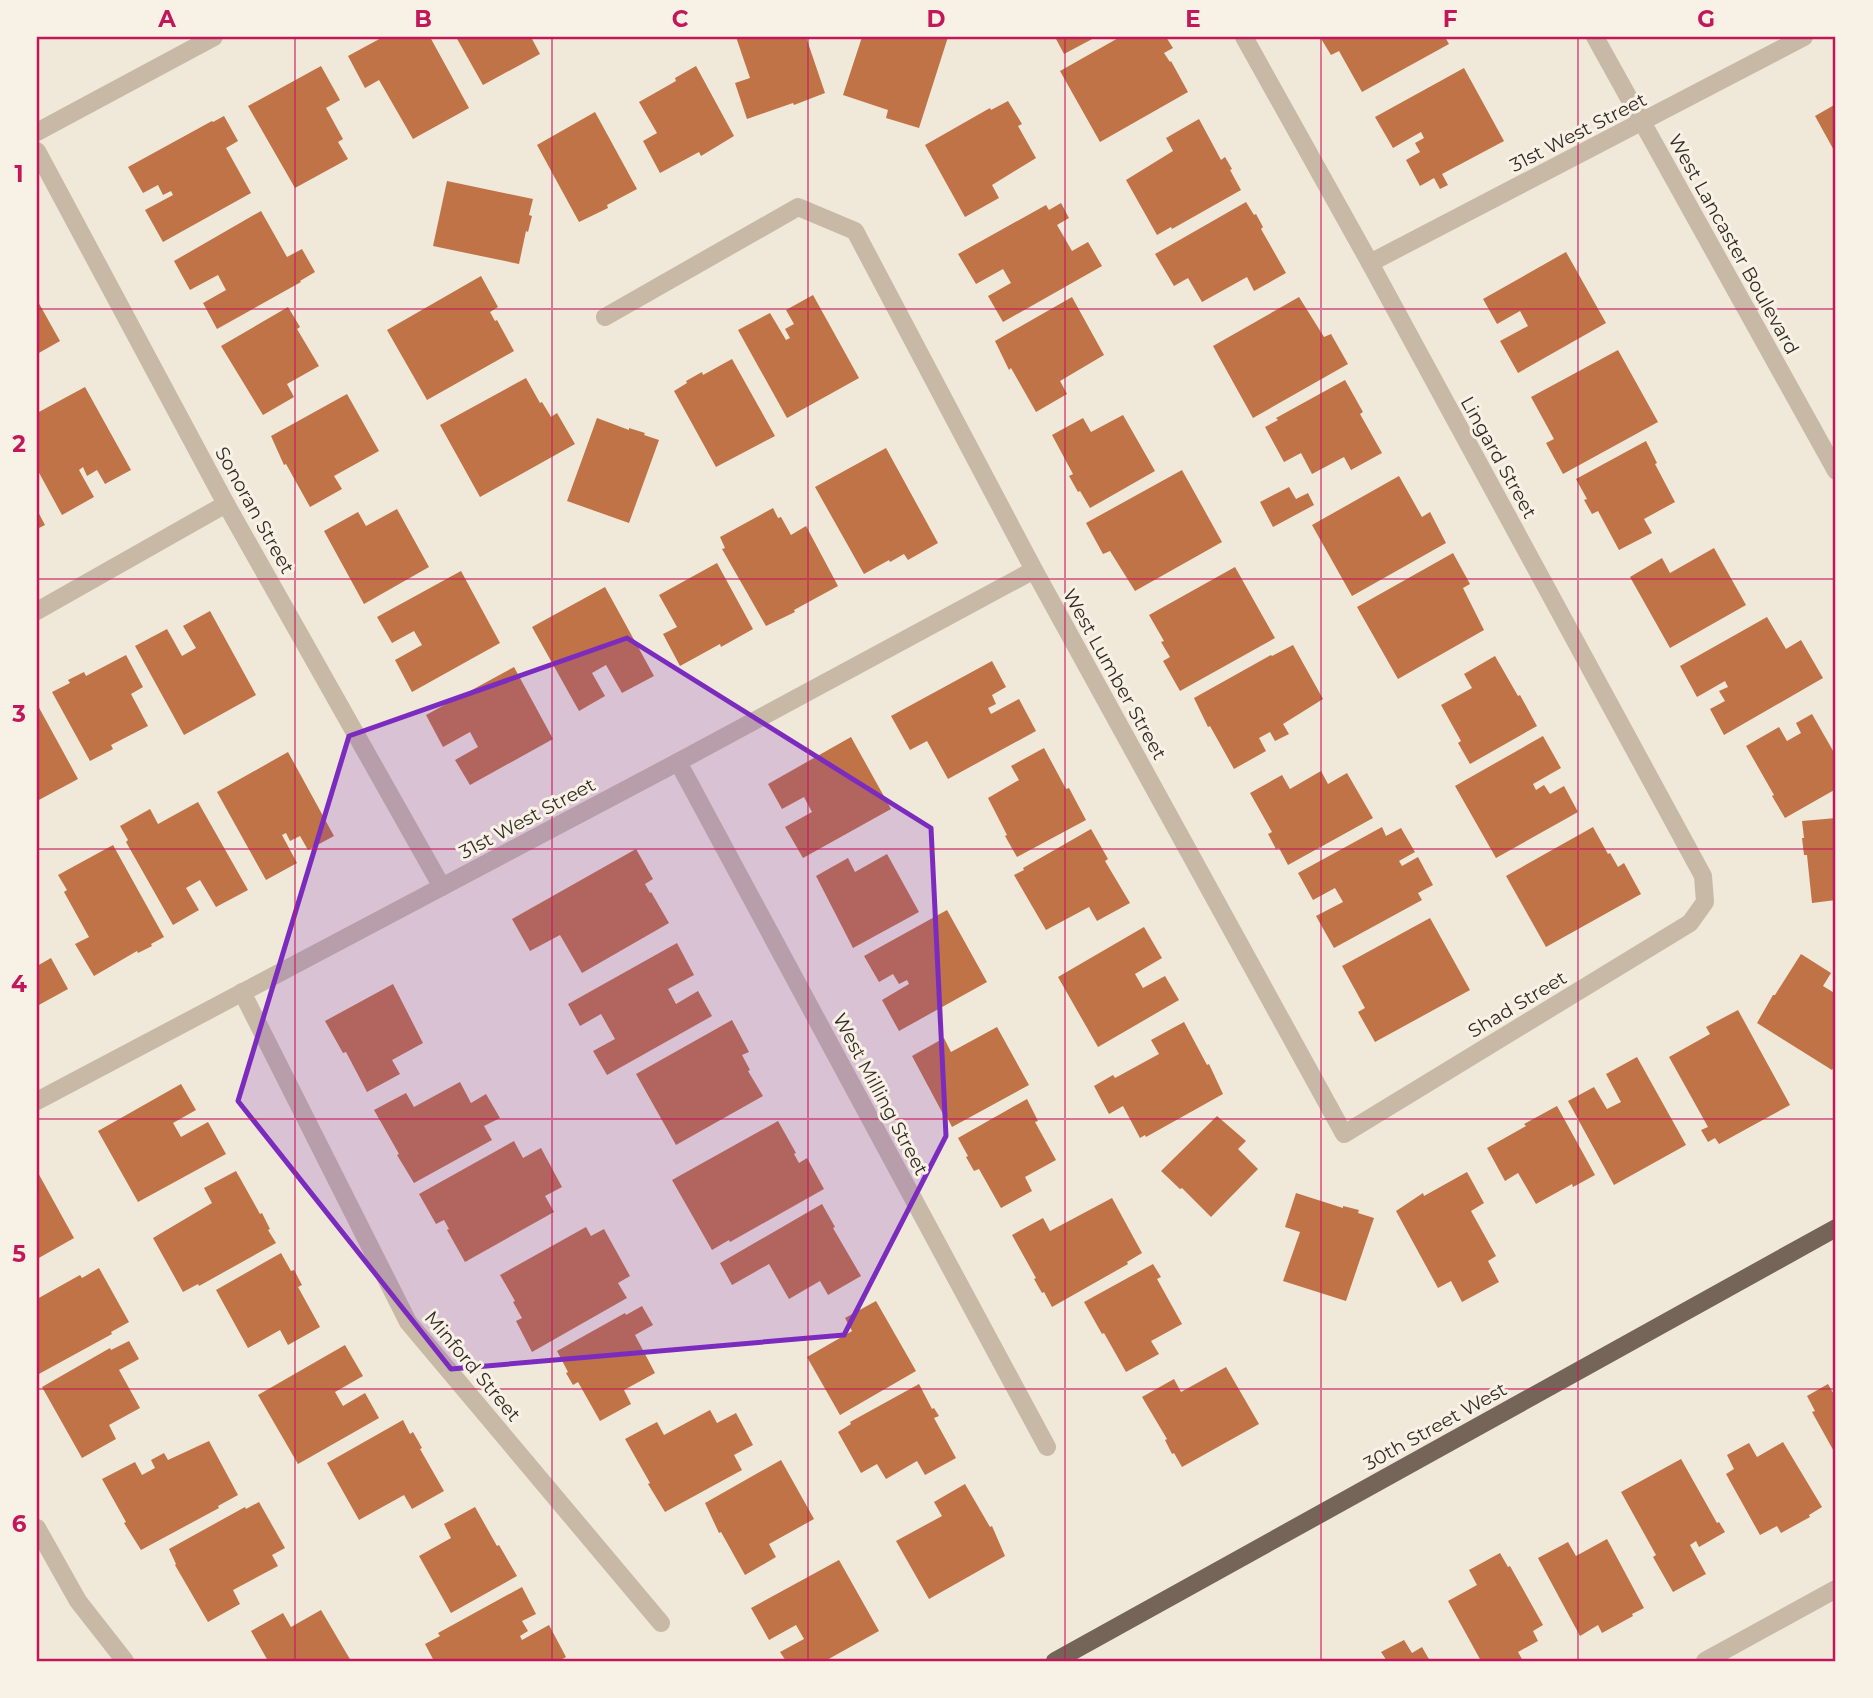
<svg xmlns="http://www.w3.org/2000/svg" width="1873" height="1698" viewBox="0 0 1873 1698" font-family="Montserrat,sans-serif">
<rect width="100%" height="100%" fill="#f0e8d9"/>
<!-- building -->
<g fill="#c07346">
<path d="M383 37H430L469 108 413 139 379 80 365 88 348 56Z"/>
<path d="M456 37H531L540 54 483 85Z"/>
<path d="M736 37H806L825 93 794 105 793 103 747 119 735 83 750 78Z"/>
<path d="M862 37H948L919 128 886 118 888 110 843 95Z"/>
<path d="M1055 37H1096L1064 54Z"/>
<path d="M1120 37H1166L1173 48 1164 53 1170 62 1171 61 1188 92 1100 142 1060 71Z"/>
<path d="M1320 37H1445L1449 44 1362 92 1339 51 1331 55Z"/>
<path d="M321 66 340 100 326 108 343 139 338 142 348 159 295 188 248 106Z"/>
<path d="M696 66 734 136 701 156 699 152 660 173 643 141 657 133 639 102 676 81 675 78Z"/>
<path d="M1464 68 1504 141 1442 174 1448 185 1440 189 1434 178 1420 186 1406 160 1420 152 1415 143 1424 138 1421 132 1393 148 1375 117Z"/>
<path d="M1008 101 1022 124 1018 126 1036 158 992 185 999 198 965 217 925 145 990 108 991 110Z"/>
<path d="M1836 104V154L1815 116Z"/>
<path d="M595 112 637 189 607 205 608 208 579 222 537 145Z"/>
<path d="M224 116 238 141 226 148 251 193 163 242 145 210 173 195 171 191 163 195 158 185 143 193 128 167 212 121 213 122Z"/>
<path d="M1199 119 1221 160 1225 157 1232 169 1230 170 1241 190 1172 229 1171 227 1157 235 1126 180 1173 151 1166 138Z"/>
<path d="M447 181 533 199 529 215 532 216 528 232 526 231 519 264 433 246Z"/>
<path d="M1246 202 1254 215 1256 214 1263 227 1261 229 1286 273 1254 291 1247 277 1202 302 1188 278 1174 286 1155 254Z"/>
<path d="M1061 203 1069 218 1057 225 1072 251 1088 242 1102 266 1003 322 988 296 1011 283 1003 269 976 284 958 254 1046 205 1049 210Z"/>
<path d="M261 211 287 257 302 249 315 272 300 281 301 282 217 329 203 303 226 290 218 275 190 290 174 261Z"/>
<path d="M1566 252 1606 323 1518 373 1500 341 1528 326 1520 311 1497 324 1483 299Z"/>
<path d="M481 276 498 307 490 312 495 321 497 320 514 351 427 400 387 330Z"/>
<path d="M813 295 859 378 787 418 738 330 770 313 786 340 790 338 785 329 794 324 786 310Z"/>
<path d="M1072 297 1104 355 1060 381 1067 394 1036 412 1011 368 1009 370 995 341Z"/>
<path d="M1299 297 1324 337 1331 334 1348 364 1253 418 1213 346Z"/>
<path d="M37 300 60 341 37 354Z"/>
<path d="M288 307 300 327 297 329 319 366 287 384 294 397 263 415 221 346Z"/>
<path d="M1618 350 1658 422 1563 474 1546 443 1554 439 1531 397Z"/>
<path d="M732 359 775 436 716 467 674 391 687 383 686 381 702 372 703 375Z"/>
<path d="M526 378 540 403 542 402 551 417 557 413 575 444 480 497 440 425Z"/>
<path d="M1345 380 1363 412 1360 414 1382 453 1351 470 1344 457 1312 474 1301 453 1284 462 1265 427 1278 420 1276 418Z"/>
<path d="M85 387 131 470 105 484 97 470 87 476 83 467 79 470 94 497 62 515 37 469V413Z"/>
<path d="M347 394 379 451 334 476 342 489 310 507 286 464 284 465 271 436Z"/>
<path d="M1123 415 1155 471 1090 508 1080 491 1078 492 1069 476 1073 474 1052 435 1083 418 1091 432Z"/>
<path d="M597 418 629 430V428L645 433 644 435 659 440 629 523 567 501Z"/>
<path d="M1646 441 1657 463 1655 464 1675 502 1644 519 1652 533 1619 550 1598 511 1592 514 1584 500 1587 499 1576 479Z"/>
<path d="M886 448 938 543 908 560 904 554 890 562 889 560 864 574 815 487Z"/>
<path d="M1182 470 1222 542 1135 591 1110 551 1103 554 1086 523Z"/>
<path d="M1399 476 1422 517 1430 512 1446 543 1352 596 1312 525Z"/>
<path d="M1289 487 1296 499 1308 493 1314 505 1273 527 1260 502Z"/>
<path d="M773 508 778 518 781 517 791 535 806 526 838 586 794 610 795 612 766 626 722 549 725 548 720 537Z"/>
<path d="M397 509 429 567 364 604 324 531 358 512 366 526Z"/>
<path d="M37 510 45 525 37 529Z"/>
<path d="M1714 548 1746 605 1670 648 1630 577 1662 558 1670 573Z"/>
<path d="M1453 553 1470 584 1463 588 1484 630 1398 679 1357 607Z"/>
<path d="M717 563 753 629 721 647 720 644 680 666 663 634 677 627 659 595Z"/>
<path d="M1235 567 1275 638 1180 691 1163 661 1170 657 1161 642 1164 641 1149 615Z"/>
<path d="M461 571 500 643 412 692 395 660 422 645 414 631 392 643 377 617Z"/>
<path d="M605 587 654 676 622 693 606 665 592 673 605 696 579 711 532 627Z"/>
<path d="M210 611 256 695 184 735 135 646 167 629 182 656 196 648 183 626Z"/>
<path d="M1767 617 1786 649 1801 640 1823 678 1724 735 1710 709 1725 701 1719 691 1728 687 1725 681 1697 697 1680 666Z"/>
<path d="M1293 645 1323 699 1283 724 1289 734 1275 741 1270 732 1259 738 1266 751 1234 769 1210 726 1208 727 1194 698 1271 655 1272 656Z"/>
<path d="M126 655 143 687 131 694 148 726 111 745 113 749 90 761 52 692 70 683 68 680 84 672 86 676Z"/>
<path d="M1495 656 1518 696 1520 695 1537 726 1470 764 1458 743 1461 741 1441 705 1472 688 1464 674Z"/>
<path d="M992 661 1006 687 992 695 996 704 988 708 991 714 1019 699 1036 731 948 779 927 741 910 750 891 716Z"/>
<path d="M514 667 553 739 470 785 455 760 478 747 470 732 443 747 426 715Z"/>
<path d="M37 704 78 779 37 801Z"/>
<path d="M1812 714 1836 756V789L1785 818 1772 796 1774 795 1746 746 1779 727 1787 741 1801 733 1796 723Z"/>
<path d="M1543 736 1561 768 1533 784 1536 790 1544 785 1550 794 1564 786 1578 812 1496 858 1455 786Z"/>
<path d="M851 737 891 809 803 858 785 827 812 812 804 797 782 809 768 784Z"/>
<path d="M1044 748 1066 789 1069 788 1086 820 1017 857 1005 836 1007 835 988 798 1019 780 1011 766Z"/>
<path d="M288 752 334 836 308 850 300 836 290 841 286 833 282 835 297 863 266 880 217 792Z"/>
<path d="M1321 771 1328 784 1347 773 1373 818 1288 865 1279 848 1276 849 1268 834 1272 832 1250 793 1282 775 1290 789Z"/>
<path d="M198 802 248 890 216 907 200 880 186 888 199 910 173 925 126 842 128 840 120 826 150 809 158 824Z"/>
<path d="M1836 818V900L1812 903 1807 855H1804L1802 838H1804L1802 821Z"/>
<path d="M1382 827 1386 836 1401 828 1415 852 1399 861 1402 866 1418 857 1433 885 1418 893 1422 900 1334 948 1316 916 1343 902 1335 888 1313 900 1298 873Z"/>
<path d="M1593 827 1608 854 1610 853 1618 867 1624 863 1641 894 1546 947 1506 876Z"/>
<path d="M1091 829 1108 859 1105 861 1130 903 1097 921 1089 907 1046 930 1014 875 1024 870 1023 868Z"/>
<path d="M113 845 164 937 151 944 152 946 138 953 137 951 94 976 75 944 89 937 64 892 67 890 58 875Z"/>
<path d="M636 849 653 879 645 884 650 893 651 892 669 923 582 973 560 935 530 951 512 919Z"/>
<path d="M887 854 919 912 853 948 816 876 848 858 855 872Z"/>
<path d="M947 910 987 982 899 1031 882 1000 909 984 907 980 899 984 893 974 879 982 864 956Z"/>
<path d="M1430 918 1470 990 1375 1042 1358 1012 1365 1008 1342 966Z"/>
<path d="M1144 927 1162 958 1135 974 1143 988 1165 976 1179 1000 1098 1047 1058 977Z"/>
<path d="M677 943 694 975 668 989 676 1004 698 991 712 1016 607 1075 593 1051 615 1039 601 1014 580 1026 568 1004Z"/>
<path d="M1801 954 1831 973 1823 986 1836 994V1063L1832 1070 1757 1023 1773 995H1775Z"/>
<path d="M51 958 68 989 37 1006V966Z"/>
<path d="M393 984 423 1043 392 1060 400 1074 367 1092 346 1052 343 1053 325 1021Z"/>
<path d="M1738 1010 1790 1105 1719 1144 1715 1138 1708 1142 1701 1130 1708 1127 1669 1057 1710 1034 1706 1027Z"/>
<path d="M732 1020 749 1052 742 1055 750 1070 748 1071 763 1096 676 1145 636 1074Z"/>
<path d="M1184 1022 1207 1065 1209 1064 1223 1094 1146 1137 1145 1135 1140 1138 1123 1106 1109 1114 1094 1086 1113 1075 1115 1078 1159 1054 1151 1040Z"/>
<path d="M997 1027 1029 1085 952 1127 945 1113 943 1114 912 1056 944 1038 951 1052Z"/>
<path d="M1637 1057 1686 1145 1614 1185 1568 1101 1594 1087 1607 1109 1621 1102 1606 1074Z"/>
<path d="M460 1082 471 1103 486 1094 500 1118 484 1126 492 1140 414 1183 397 1155 399 1154 374 1110 406 1093 414 1107Z"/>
<path d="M181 1084 196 1110 173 1123 181 1137 208 1122 226 1154 138 1202 98 1131Z"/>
<path d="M1027 1099 1038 1121 1035 1122 1056 1160 1025 1177 1032 1191 1001 1208 979 1169 974 1171 966 1157 968 1156 958 1138Z"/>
<path d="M1557 1106 1595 1175 1573 1187 1572 1184 1536 1204 1518 1173 1505 1181 1487 1148 1526 1126 1524 1124Z"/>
<path d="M1217 1116 1246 1141 1238 1149 1258 1169 1211 1217 1182 1188 1180 1189 1161 1171Z"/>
<path d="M778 1121 796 1153 794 1154 799 1163 807 1158 824 1189 730 1242 729 1240 712 1250 672 1180Z"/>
<path d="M514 1141 523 1158 541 1148 562 1187 545 1196 554 1212 465 1262 447 1230 449 1229 444 1220 436 1224 419 1194Z"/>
<path d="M37 1171 74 1238 37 1259Z"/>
<path d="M236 1171 260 1214 262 1213 270 1229 268 1230 276 1243 199 1286 198 1284 183 1292 153 1238 212 1203 204 1188Z"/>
<path d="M1467 1172 1484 1203 1471 1211 1496 1256 1488 1261 1499 1282 1462 1302 1451 1281 1438 1288 1396 1211 1423 1193 1424 1196Z"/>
<path d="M1296 1193 1343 1208V1206L1359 1210 1358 1213 1374 1218 1346 1301 1283 1281 1300 1232 1285 1227Z"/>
<path d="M1112 1198 1142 1253 1127 1262 1128 1264 1052 1307 1044 1292 1042 1293 1034 1279 1036 1278 1012 1235 1043 1218 1050 1231Z"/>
<path d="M822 1204 835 1227 833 1228 861 1276 828 1295 820 1281 789 1299 769 1264 732 1285 720 1263Z"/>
<path d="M586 1227 591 1236 604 1229 630 1276 618 1283 627 1298 532 1352 516 1321 522 1318 513 1302 515 1301 500 1275Z"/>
<path d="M281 1253 291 1271 294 1270 302 1285 298 1287 320 1327 288 1345 280 1330 248 1348 216 1290Z"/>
<path d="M1153 1264 1161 1277 1157 1279 1182 1324 1151 1341 1159 1354 1126 1372 1104 1333 1102 1334 1084 1302Z"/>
<path d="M99 1268 129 1322 111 1332 112 1334 37 1375V1299L80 1275 82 1278Z"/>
<path d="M876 1301 916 1371 840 1415 807 1357 852 1331 845 1318Z"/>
<path d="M642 1306 653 1325 635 1335 655 1373 624 1390 631 1404 600 1421 578 1382 573 1385 566 1373 568 1372 557 1351 625 1313 626 1315Z"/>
<path d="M129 1341 139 1359 119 1370 140 1408 109 1425 116 1439 82 1458 42 1387 110 1348 111 1350Z"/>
<path d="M345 1345 363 1376 335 1392 343 1406 365 1393 379 1418 298 1464 258 1395Z"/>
<path d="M1226 1367 1259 1424 1182 1467 1174 1453 1172 1454 1165 1440 1167 1439 1142 1397 1174 1379 1181 1392Z"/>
<path d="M919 1384 932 1409 934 1408 939 1416 934 1418 956 1458 925 1475 917 1461 886 1479 877 1464 861 1473 838 1432 851 1424 850 1422Z"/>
<path d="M1828 1384 1836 1398V1455L1812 1412 1815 1411 1807 1396Z"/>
<path d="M710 1410 717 1423 736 1413 753 1445 734 1455 742 1470 665 1512 648 1484 650 1483 625 1439 657 1422 664 1435Z"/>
<path d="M403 1420 410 1434 413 1432 422 1448 420 1449 444 1491 412 1509 404 1495 359 1520 327 1463Z"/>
<path d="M209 1441 238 1495 218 1506 219 1508 141 1550 124 1523 126 1522 102 1479 135 1462 142 1475 155 1468 151 1460 164 1453 168 1460Z"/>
<path d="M1783 1442 1822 1507 1809 1515 1810 1517 1781 1533 1777 1526 1760 1535 1726 1474 1734 1469 1727 1455 1749 1443 1757 1457Z"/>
<path d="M1681 1459 1717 1523 1719 1522 1725 1532 1699 1547 1696 1541 1690 1545 1706 1574 1673 1592 1653 1557 1656 1555 1621 1492Z"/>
<path d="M781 1460 814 1519 769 1544 776 1557 745 1575 721 1532 719 1533 705 1503Z"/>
<path d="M965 1484 990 1527 992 1526 1005 1556 929 1599 896 1541 942 1516 934 1502Z"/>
<path d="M259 1502 285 1548 272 1555 278 1566 233 1590 240 1604 208 1622 175 1565 176 1564 169 1549 245 1507 246 1509Z"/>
<path d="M475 1507 497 1546 499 1545 517 1576 451 1613 419 1556 451 1538 444 1524Z"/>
<path d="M1607 1539 1644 1608 1632 1614 1633 1616 1602 1633 1598 1625 1580 1636 1538 1558 1568 1542 1576 1556Z"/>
<path d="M1500 1553 1508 1567 1510 1566 1543 1625 1533 1631 1538 1641 1518 1652 1523 1661H1481L1448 1601 1477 1585 1469 1570Z"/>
<path d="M839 1560 879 1631 825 1661H786L780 1652 804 1639 796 1625 769 1640 751 1608Z"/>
<path d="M522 1587 536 1614 522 1621 528 1631 520 1636 522 1640 549 1625 566 1657 559 1661H434L425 1644 440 1636 438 1633Z"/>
<path d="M321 1610 351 1661H268L251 1631 283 1613 291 1627Z"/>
<path d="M1404 1640 1412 1653 1422 1647 1430 1661H1387L1381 1652Z"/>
</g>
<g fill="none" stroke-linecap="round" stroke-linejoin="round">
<!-- minor -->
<g stroke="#c7b9a6" stroke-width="18">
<path d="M37 132 214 37"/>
<path d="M37 151 226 504 442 887"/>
<path d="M1370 263 1804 37"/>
<path d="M605 317 798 207 855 231 1034 570 1344 1134 1690 923 1705 902 1703 876 1370 263 1244 37"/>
<path d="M37 611 226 504"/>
<path d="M678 762 1047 1447"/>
<path d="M242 992 408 1322 661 1623"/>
<path d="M37 1101 678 762 1034 570"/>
<path d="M37 1528 78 1601 125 1661"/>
<path d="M1705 1661 1836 1589"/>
</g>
<!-- tertiary -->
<path stroke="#c7b9a6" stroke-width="18" d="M1595 37 1836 471"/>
<!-- primary -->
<path stroke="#756558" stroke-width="18" d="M1055 1661 1836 1228"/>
</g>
<!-- marked area -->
<path fill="#7b2cbf" fill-opacity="0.2" stroke="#7b2cbf" stroke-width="5" stroke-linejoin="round" d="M627 638 931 828 946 1136 844 1335 451 1369 238 1101 349 736Z"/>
<!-- grid -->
<path fill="none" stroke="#c2185b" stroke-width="2" stroke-opacity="0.55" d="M295 37V1661M552 37V1661M808 37V1661M1065 37V1661M1321 37V1661M1578 37V1661M37 309H1836M37 579H1836M37 849H1836M37 1119H1836M37 1389H1836"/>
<g text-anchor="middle" stroke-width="6" stroke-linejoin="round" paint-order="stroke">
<!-- street labels -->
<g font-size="19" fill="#332c26" stroke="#f8f1e5">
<text transform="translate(1578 132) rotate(-27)" y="7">31st West Street</text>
<text transform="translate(1734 244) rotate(61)" y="7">West Lancaster Boulevard</text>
<text transform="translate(1499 457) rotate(61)" y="7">Lingard Street</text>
<text transform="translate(255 510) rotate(61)" y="7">Sonoran Street</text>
<text transform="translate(1115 674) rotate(61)" y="7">West Lumber Street</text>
<text transform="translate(527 818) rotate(-28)" y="7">31st West Street</text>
<text transform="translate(1517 1004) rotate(-31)" y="7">Shad Street</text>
<text transform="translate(881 1094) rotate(62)" y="7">West Milling Street</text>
<text transform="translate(473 1366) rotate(50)" y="7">Minford Street</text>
<text transform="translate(1435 1426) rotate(-29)" y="7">30th Street West</text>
</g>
</g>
<!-- border -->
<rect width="1873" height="1698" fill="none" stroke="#f8f1e5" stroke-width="77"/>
<rect x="38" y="38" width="1796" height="1622" fill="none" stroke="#c2185b" stroke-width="2.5"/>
<g font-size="23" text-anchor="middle" font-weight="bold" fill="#c2185b">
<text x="167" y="27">A</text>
<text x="423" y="27">B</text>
<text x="680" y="27">C</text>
<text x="936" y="27">D</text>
<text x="1193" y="27">E</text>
<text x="1450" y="27">F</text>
<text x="1706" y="27">G</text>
<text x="19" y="182">1</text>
<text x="19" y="452">2</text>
<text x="19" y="722">3</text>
<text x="19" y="992">4</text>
<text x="19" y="1262">5</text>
<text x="19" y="1532">6</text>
</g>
</svg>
